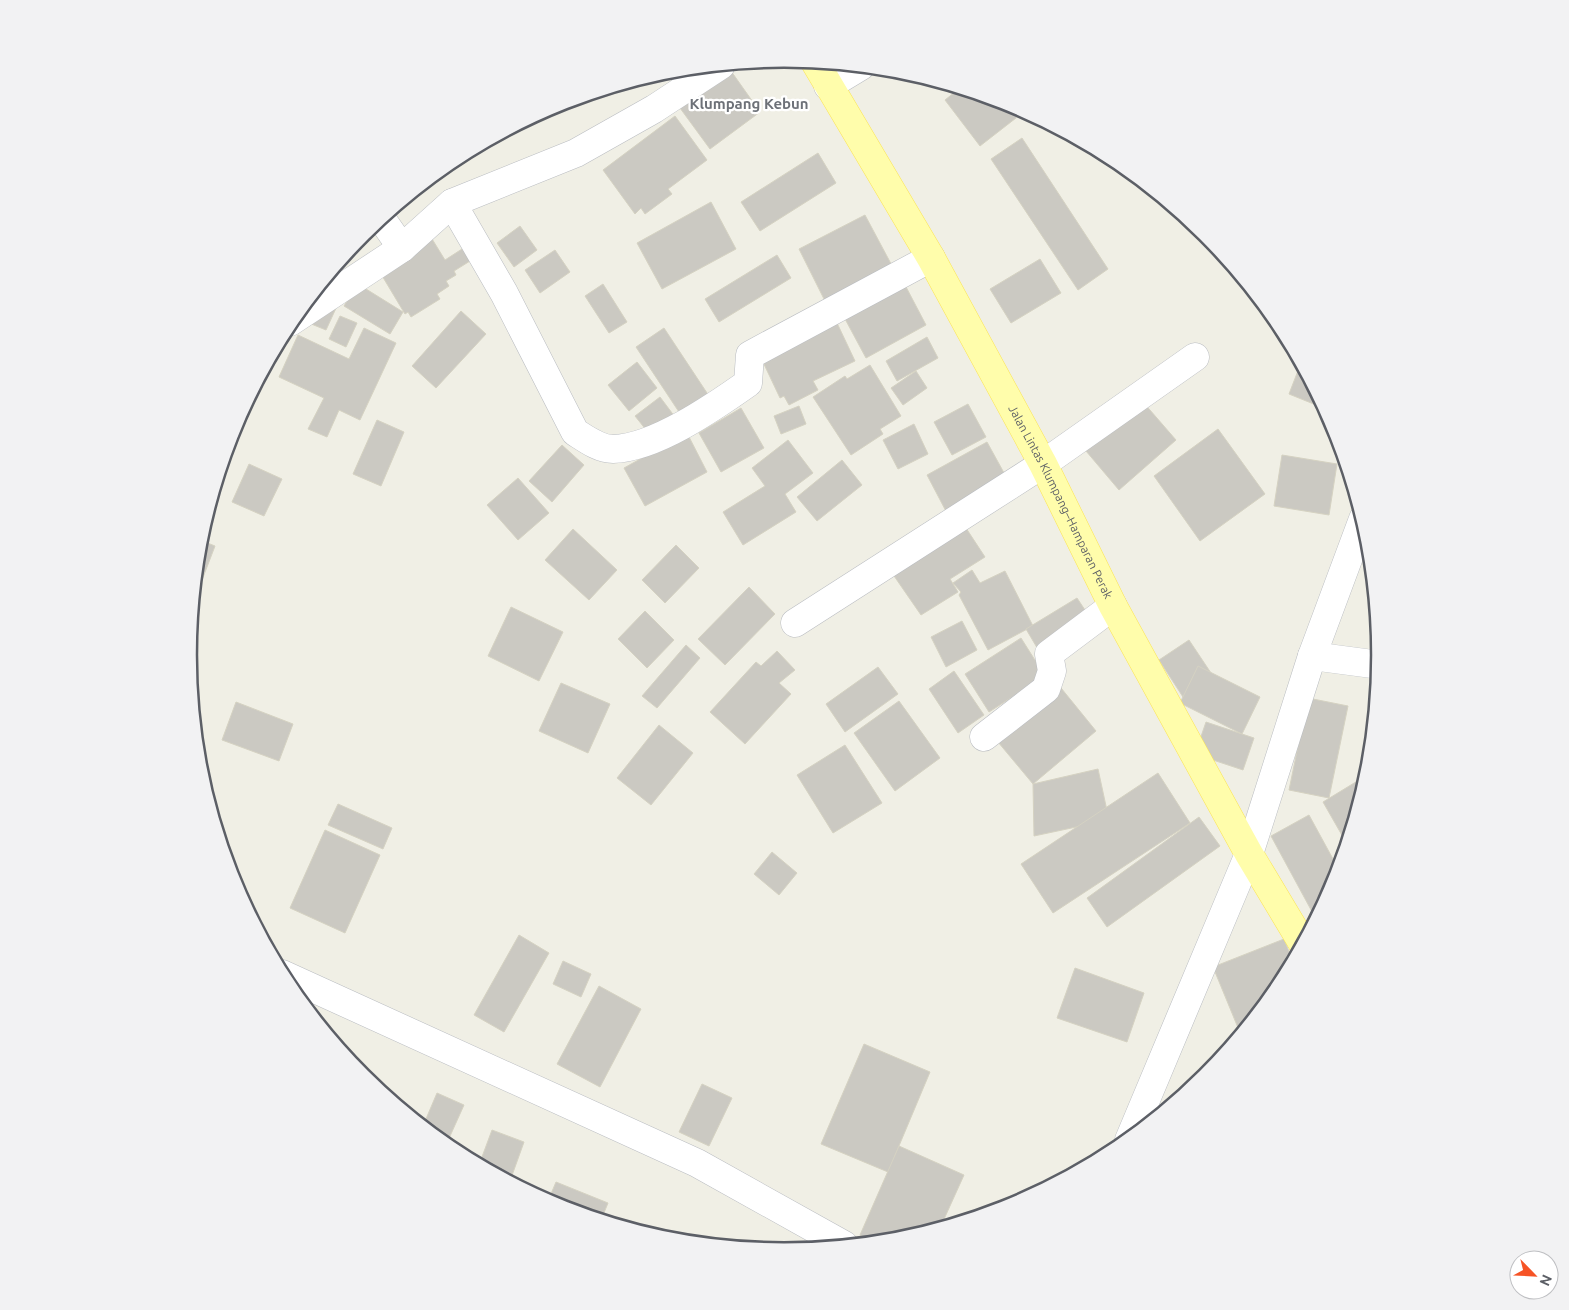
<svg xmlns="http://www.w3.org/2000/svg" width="1569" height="1310" viewBox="0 0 1569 1310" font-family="Ubuntu,sans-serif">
<rect width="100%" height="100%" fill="#f0efe5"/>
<!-- building -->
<g fill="#cbc9c2" stroke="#d5d2c2">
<path d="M731 71 760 112 710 149 680 108Z"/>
<path d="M960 88 1013 104 1025 111 980 146 945 100Z"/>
<path d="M675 116 707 160 668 189 672 194 645 214 641 208 635 214 603 170Z"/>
<path d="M1022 138 1108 269 1078 290 991 159Z"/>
<path d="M818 153 836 183 760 231 741 202Z"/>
<path d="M711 202 736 249 662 289 637 243Z"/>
<path d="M865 215 897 275 830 311 799 249Z"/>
<path d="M520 226 537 250 514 267 497 243Z"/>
<path d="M429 234 445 260 462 249 470 261 454 271 456 275 446 281 449 286 437 294 440 299 411 317 408 312 405 314 381 274Z"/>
<path d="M555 250 570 272 540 293 525 270Z"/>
<path d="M777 255 791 278 719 322 705 299Z"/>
<path d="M1040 259 1061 293 1011 323 990 289Z"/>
<path d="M358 284 403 312 390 334 344 306Z"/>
<path d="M603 284 627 322 609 333 585 296Z"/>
<path d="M905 285 926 325 866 358 844 317Z"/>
<path d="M337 306 326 330 304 321Z"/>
<path d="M461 311 486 334 436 388 412 366Z"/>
<path d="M340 316 357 323 346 347 329 339Z"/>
<path d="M837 323 855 361 813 381 818 390 789 405 784 396 780 398 762 360Z"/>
<path d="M364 328 396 343 360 420 339 410 327 437 308 429 324 398 279 377 298 335 349 359Z"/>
<path d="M664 328 709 396 681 415 636 347Z"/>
<path d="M927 337 938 358 897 381 886 361Z"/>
<path d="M637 362 657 388 629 411 608 385Z"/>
<path d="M1301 363 1326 409 1289 394Z"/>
<path d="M870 365 901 416 880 429 883 434 851 455 813 397 845 376 847 379Z"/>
<path d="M916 371 927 388 903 405 891 388Z"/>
<path d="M660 397 675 417 651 436 635 416Z"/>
<path d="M1143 402 1176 440 1119 490 1086 451Z"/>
<path d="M968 404 986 437 952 455 934 422Z"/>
<path d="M799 406 806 424 781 434 774 416Z"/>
<path d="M741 408 764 448 721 472 699 433Z"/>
<path d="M377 420 404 432 381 486 353 474Z"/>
<path d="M914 424 928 454 898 469 883 440Z"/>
<path d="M1218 429 1265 494 1200 541 1154 476Z"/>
<path d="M687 433 707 472 645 506 624 468Z"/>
<path d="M788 440 813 473 785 494 796 512 743 545 723 512 765 486 752 468Z"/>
<path d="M987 442 1009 482 948 515 927 475Z"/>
<path d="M562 445 584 465 552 502 529 481Z"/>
<path d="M1282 455 1337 464 1329 515 1274 506Z"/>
<path d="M842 460 862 485 817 521 797 497Z"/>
<path d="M249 464 282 479 264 516 232 502Z"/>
<path d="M518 478 549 513 518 540 487 505Z"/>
<path d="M206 520 212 522 206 538 201 536Z"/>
<path d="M964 525 985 557 950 579 958 592 921 615 892 573Z"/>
<path d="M573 529 617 570 589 600 545 560Z"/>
<path d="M200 540 215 546 194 601Z"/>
<path d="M676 545 699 568 665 603 642 580Z"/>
<path d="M972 570 980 583 1005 571 1033 626 988 650 959 595 961 592 953 583Z"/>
<path d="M749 587 775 614 725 665 698 639Z"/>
<path d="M1077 598 1091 619 1039 651 1026 629Z"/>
<path d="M511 607 563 632 539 681 488 656Z"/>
<path d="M645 611 674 640 647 668 618 639Z"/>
<path d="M962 621 977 650 946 667 931 637Z"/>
<path d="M1021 638 1045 676 989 712 965 674Z"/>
<path d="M1189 640 1213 676 1183 697 1159 660Z"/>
<path d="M686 645 700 658 657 708 642 696Z"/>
<path d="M777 651 795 670 779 683 791 694 745 744 710 712 756 662 761 666Z"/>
<path d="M1198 666 1260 697 1242 734 1180 703Z"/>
<path d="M878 667 898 694 845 732 826 704Z"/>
<path d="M954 671 984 715 958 733 929 689Z"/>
<path d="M561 683 610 704 588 753 539 731Z"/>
<path d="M1057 683 1096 731 1033 784 993 736Z"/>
<path d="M1308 698 1348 706 1329 798 1289 790Z"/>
<path d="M899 701 940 758 895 791 854 733Z"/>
<path d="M236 702 293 724 279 761 222 740Z"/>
<path d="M1206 722 1254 738 1243 770 1195 754Z"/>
<path d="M659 725 693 753 651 805 617 778Z"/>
<path d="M845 745 882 803 833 833 797 775Z"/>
<path d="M1098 769 1109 820 1034 836 1033 784Z"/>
<path d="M1158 773 1190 823 1053 913 1021 864Z"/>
<path d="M1364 777 1366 781 1347 844 1323 802Z"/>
<path d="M338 804 392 828 383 849 328 825Z"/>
<path d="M1309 815 1339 870 1335 883 1316 919 1271 836Z"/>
<path d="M1199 817 1220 846 1107 927 1087 898Z"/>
<path d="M325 830 380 855 345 933 290 908Z"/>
<path d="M772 852 797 873 779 895 754 874Z"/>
<path d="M519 935 549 953 504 1032 474 1015Z"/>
<path d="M1284 939 1293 962 1280 986 1241 1035 1213 967Z"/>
<path d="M563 961 591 974 581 997 553 984Z"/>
<path d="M1075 968 1144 993 1127 1042 1057 1018Z"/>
<path d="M599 986 641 1009 600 1087 557 1064Z"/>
<path d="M864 1044 930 1072 888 1172 821 1144Z"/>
<path d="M702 1084 732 1098 709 1146 679 1132Z"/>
<path d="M437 1093 464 1105 446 1145 423 1126Z"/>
<path d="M492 1130 524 1142 510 1181 479 1165Z"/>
<path d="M899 1146 964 1175 940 1228 901 1240 876 1242 860 1235Z"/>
<path d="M556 1182 608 1203 601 1220 548 1201Z"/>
</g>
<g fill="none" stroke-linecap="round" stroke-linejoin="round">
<!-- minor casing -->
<g stroke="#b9bcc1" stroke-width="29">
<g id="minor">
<path d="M828 86 861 66"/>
<path d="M452 203 504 293 575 432C586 439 599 449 613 449 655 448 714 407 748 383L750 355 931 258"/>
<path d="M381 218 402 248"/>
<path d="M290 322 402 248 452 203 576 153 654 109 721 65"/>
<path d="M795 623 1043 464 1195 357"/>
<path d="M1312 656 1380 665"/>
<path d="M984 737 1046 689 1052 671 1049 654 1113 606"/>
<path d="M282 974 697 1163 844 1245"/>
<path d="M1129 1140 1249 854 1312 656 1363 519"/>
</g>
</g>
<!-- major casing -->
<g stroke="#fce452" stroke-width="29">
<g id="major">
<path id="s1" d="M815 62 931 258 1043 464 1113 606 1249 854 1303 944"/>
</g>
</g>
<!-- minor -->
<use href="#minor" stroke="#fff" stroke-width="28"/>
<!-- major -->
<use href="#major" stroke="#fffdab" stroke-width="28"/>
</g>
<g text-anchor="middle" stroke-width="4.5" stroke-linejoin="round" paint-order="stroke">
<!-- street labels -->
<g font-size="12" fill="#5c5f66" stroke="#fff">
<text dy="4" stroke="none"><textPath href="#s1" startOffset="504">Jalan Lintas Klumpang–Hamparan Perak</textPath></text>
</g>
<!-- quarter labels -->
<g font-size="15" font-weight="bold" fill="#6d7178" stroke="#fff">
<text x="749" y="109">Klumpang Kebun</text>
</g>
</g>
<!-- crop -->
<path d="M0 0H1569V1310H0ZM197 655a587 587 0 1 1 1174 0a587 587 0 1 1-1174 0Z" fill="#f2f2f3" fill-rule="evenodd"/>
<path fill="none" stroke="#5c5f66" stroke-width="2.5" d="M197 655a587 587 0 1 1 1174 0a587 587 0 1 1-1174 0Z"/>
<!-- north arrow -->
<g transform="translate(1534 1275) rotate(114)"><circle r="24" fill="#ffffff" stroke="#bebfc2"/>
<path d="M0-4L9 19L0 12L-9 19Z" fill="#f65325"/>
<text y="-8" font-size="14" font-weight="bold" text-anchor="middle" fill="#5c5f66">N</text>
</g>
</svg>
